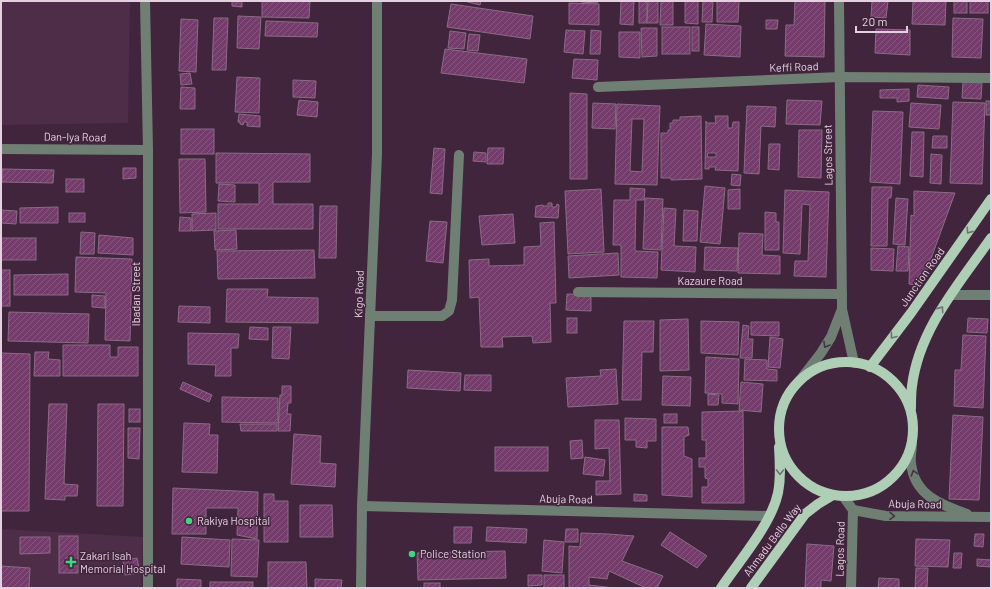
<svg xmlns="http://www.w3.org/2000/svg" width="992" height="589" viewBox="0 0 992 589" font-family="Barlow,sans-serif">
<defs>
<pattern id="building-hatch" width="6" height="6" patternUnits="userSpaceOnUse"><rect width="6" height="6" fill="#733c6b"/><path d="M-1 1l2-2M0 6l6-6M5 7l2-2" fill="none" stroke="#875780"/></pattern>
</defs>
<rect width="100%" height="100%" fill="#41253c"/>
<!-- built -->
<g fill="#4e2d49">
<path d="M1 1H130L128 123 1 125Z"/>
<path d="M1 529 143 537 141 588H1Z"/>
</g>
<!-- building -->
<g fill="url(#building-hatch)" stroke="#8c6b86" fill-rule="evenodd">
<path d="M232 1H242V7L232 6Z"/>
<path d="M262 1H310L309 18 262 17Z"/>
<path d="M464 1H481L480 5Z"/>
<path d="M581 1H598L597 3 581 2Z"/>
<path d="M621 1H634L633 25 620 24Z"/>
<rect x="639" y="1" width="8" height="22"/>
<path d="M648 1H658V23H647Z"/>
<path d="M661 1H673V25H660Z"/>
<path d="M685 1H698V24L685 23Z"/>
<path d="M703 1H713L712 22H702Z"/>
<path d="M717 1H739L738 22H717Z"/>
<path d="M795 1H825L824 57 785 56 786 25H794Z"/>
<path d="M872 1H888L886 18 871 17Z"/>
<path d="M913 1H946L945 25 912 24Z"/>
<rect x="954" y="1" width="13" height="12"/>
<rect x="970" y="1" width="18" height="12"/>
<path d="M569 3 599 4V25L569 24Z"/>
<path d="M451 4 533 16 530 39 447 27Z"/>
<path d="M238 16 261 17 259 49 237 48Z"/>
<path d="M214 18H228L226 70H212Z"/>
<path d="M953 18 983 19 981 58 952 57Z"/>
<path d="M181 19 198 20 196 72 179 71Z"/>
<path d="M766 20H778L777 29H766Z"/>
<path d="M266 21 318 23 317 37 265 36Z"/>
<path d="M706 24 741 26 740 57 704 55Z"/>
<rect x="662" y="27" width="28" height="27"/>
<rect x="692" y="27" width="7" height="24"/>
<path d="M641 28H657V56L642 57Z"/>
<path d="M876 29 910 30V55L875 53Z"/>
<path d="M566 30 585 31 583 54 564 52Z"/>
<path d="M591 30 601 31 600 54H590Z"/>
<path d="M450 31 466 33 464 49 448 48Z"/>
<path d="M619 32H640V58L619 57Z"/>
<path d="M469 34 480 35 478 51 467 50Z"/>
<path d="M445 49 527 59 524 83 441 73Z"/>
<path d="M574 59 598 60 597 80 572 78Z"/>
<path d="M190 73 192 84 181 85 180 74Z"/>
<path d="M237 77 260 78 259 113 235 112Z"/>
<path d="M293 80 316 81 315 98 293 97Z"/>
<path d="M963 82 982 83 981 99 962 98Z"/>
<path d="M918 85 949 87 948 99 917 97Z"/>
<path d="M181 87 195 88V109H180Z"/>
<path d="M909 89V101L897 102V98H880V90Z"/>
<path d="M570 93 587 94V179H570Z"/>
<path d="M299 100 318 102 317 117 297 115Z"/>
<path d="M787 100 822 101 820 125 786 124Z"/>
<rect x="986" y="101" width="5" height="14"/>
<path d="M953 102 985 103 982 184 950 183Z"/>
<path d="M593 103 616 104 615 129 592 128Z"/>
<path d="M911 103 941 105 939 129 909 127Z"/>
<path d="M617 104 660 106 657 185 615 184ZM632 119H644L642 172 630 171Z"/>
<path d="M747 106 776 107 775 127 761 126 759 174 744 173Z"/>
<path d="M873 111 903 112 900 184 870 182Z"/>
<path d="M239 114 260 116V127L247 126V122H244L243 125 240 124V122H238Z"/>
<path d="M701 116 702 179 671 180V178H661V133H668V130H670V123H673V120H680V117Z"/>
<path d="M715 116H728V128H732L733 122H739L738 171 715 170 716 167H709V169H705L706 121V123H716ZM708 153H716V157H707Z"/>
<rect x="181" y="129" width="33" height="25"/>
<path d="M799 130H822L821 178 798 177Z"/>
<path d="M912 132H924L923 177 910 176Z"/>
<path d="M933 136H947V148H932Z"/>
<path d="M769 144H780L779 170 768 169Z"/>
<path d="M434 148 445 149 442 194 430 193Z"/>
<path d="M488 148H504L503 164H487Z"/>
<path d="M474 152 486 153V162L473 161Z"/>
<path d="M216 153 310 154V182H273V204H313V229H218V204H259V183H216Z"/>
<path d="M931 154 942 155 941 184 930 183Z"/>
<path d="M179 159H205L206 212 180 213Z"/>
<path d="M123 168H136V178L123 179Z"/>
<path d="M2 169 54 170 53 183 2 182Z"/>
<path d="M732 174 741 175 740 186 731 185Z"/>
<rect x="66" y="179" width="18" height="13"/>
<path d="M219 184 235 185V202L218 201Z"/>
<path d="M705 186 725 188 720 244 700 242Z"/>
<path d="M872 187H892L891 198H888L887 246H871Z"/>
<path d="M630 188 645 189 644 200H636L635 251 658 252 657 278 621 277V245H613L614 200H630Z"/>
<path d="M601 189 604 252 568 254 565 191Z"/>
<path d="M740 189V209H728V190Z"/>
<path d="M785 190 829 192 826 277 794 276 795 261H808L810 205 802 204 800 254 783 253Z"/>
<path d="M914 191 955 193 921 286 909 284 911 215 914 216Z"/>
<path d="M645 198 663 199 661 250 643 249Z"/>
<path d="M896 198 908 199 905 245 893 244Z"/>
<path d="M548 203H552V207H556L557 204 559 205 558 218 535 217 536 206 543 205V206H548Z"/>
<path d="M320 206H337L336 258H319Z"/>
<path d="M58 207V223H20V208Z"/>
<path d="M664 208 676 209 674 246 696 247 695 272 661 270Z"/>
<path d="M1 210 17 211 16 224 1 223Z"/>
<path d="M684 210 698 211 697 241H683Z"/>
<path d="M765 212 776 213V222H779V250H765Z"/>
<rect x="69" y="213" width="16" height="9"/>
<path d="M216 213V230L192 231V214Z"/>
<path d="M513 214 515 243 482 245 479 216Z"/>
<path d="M180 217 191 218V231H179Z"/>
<path d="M430 221 447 222 443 263 426 261Z"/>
<path d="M554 222 556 303H550L551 342 533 343 532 336 502 337 503 347H481L479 297 470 298 469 260 489 259V266L524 265V247L541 246 540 223Z"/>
<path d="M236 230 237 249 215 250 214 231Z"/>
<path d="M81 232 95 233 94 254H80Z"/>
<path d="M739 233 763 234 762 255 780 256V274L738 273Z"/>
<path d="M99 235 133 238V255L98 253Z"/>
<rect x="1" y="238" width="35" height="22"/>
<path d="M898 246 909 247 908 271H896Z"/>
<path d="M705 247 738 248 737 271 704 270Z"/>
<path d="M871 248 894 249 893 271 871 270Z"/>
<path d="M314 250 315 278 218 279 217 251Z"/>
<path d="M618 253 619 275 569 278 568 256Z"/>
<path d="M76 257 132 259 130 341 105 340 106 293 75 292Z"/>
<rect x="1" y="270" width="9" height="36"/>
<path d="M68 274V295H14V275Z"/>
<path d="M227 289H268L267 297 318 298V323L226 322Z"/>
<path d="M567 294 591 295V311L566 310Z"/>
<path d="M92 295 105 296V308L92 307Z"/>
<path d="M179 306 210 307V323L178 322Z"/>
<path d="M9 312 89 314 88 343 8 341Z"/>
<rect x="567" y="318" width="10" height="15"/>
<path d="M968 318 988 319 987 333 967 332Z"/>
<path d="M688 319 689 370 660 371V320Z"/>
<path d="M624 321H654L653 352H642L641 400H622Z"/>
<path d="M701 321 739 322 738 355 701 353Z"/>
<path d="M751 322H779V336L751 335Z"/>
<path d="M743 325 749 326 748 339H753L752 358H740Z"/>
<path d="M250 327 268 328V340L249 339Z"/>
<path d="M273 327H291L289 359 272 358Z"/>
<path d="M188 333 239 334 238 348H231V376H215L216 365 188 364Z"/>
<path d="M963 335 986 336 983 408 954 406 955 370H961Z"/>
<path d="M770 337 783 339 780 368 768 367Z"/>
<path d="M63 345H110V357H118V347H138V376H63Z"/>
<path d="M35 352H49L48 359 60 360V376H34Z"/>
<path d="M1 353 30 354 29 511H1Z"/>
<path d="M706 357 739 359 738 404 722 403V394L705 393Z"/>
<path d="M745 359 767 360V369L777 370V381L744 380Z"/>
<path d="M616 369 618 404 568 407 566 378 601 376 600 370Z"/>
<path d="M408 370 461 373 460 391 407 388Z"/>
<path d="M465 375H491V391L464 390Z"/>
<path d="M663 376 691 377 690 406 662 405Z"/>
<path d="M183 382 212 395 209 402 180 389Z"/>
<path d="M741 382 763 384 761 412 739 410Z"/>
<path d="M282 386H291V403H288L287 414H291L290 431H278L280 395H282Z"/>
<path d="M708 394 719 395 718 405H708Z"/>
<path d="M222 397 278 398V423L222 422Z"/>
<path d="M49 404H67L64 484 78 485 77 496H65V500L45 499Z"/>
<path d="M98 404H124L123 506H97Z"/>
<rect x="129" y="409" width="11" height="13"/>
<path d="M743 411 744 503H702V487H708V479L705 478V467H699V458H706V440H702V412Z"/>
<rect x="664" y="414" width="13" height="9"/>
<path d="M953 415 983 417 979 500 949 499Z"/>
<path d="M625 418 656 419V441H647V448L636 447V440H625Z"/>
<path d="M595 420H619L621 494 596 495V481H610L609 448 595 449Z"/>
<path d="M184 423 210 424 209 435H218L217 473 182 472Z"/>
<path d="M240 424H277V431H241Z"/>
<path d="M662 427H688L689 435 684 437V456L692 459V497L662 495Z"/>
<path d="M128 428H140L139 459 128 458Z"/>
<path d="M294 434 321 436 320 463 336 464 335 487 291 484Z"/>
<path d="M582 440 583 458 571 459 570 441Z"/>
<rect x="495" y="447" width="53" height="24"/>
<path d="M585 457 605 460 603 476 583 474Z"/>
<path d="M173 488 258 492 257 539 237 535 238 508H206V534H172Z"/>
<path d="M264 494H274V501H288V542H264Z"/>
<path d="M634 494 647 495V501H634Z"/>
<path d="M300 505H332L333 537H300Z"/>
<path d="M454 527H472L471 543H454Z"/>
<path d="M487 527 527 529 526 543 486 541Z"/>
<path d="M566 529H578V542H565Z"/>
<path d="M670 532 707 556 697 568 661 545Z"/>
<path d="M581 533 608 534 634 536 622 561 663 576 657 588H646L609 571 607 579 589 577V585L614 588H569V546L580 547Z"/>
<path d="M975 534H984L983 547 974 546Z"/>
<rect x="59" y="536" width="19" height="37"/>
<path d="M20 537H50V553L20 554Z"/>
<path d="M182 537 230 540 229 567 181 564Z"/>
<path d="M232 539 259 540 257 577 231 576Z"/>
<path d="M916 539 950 540 948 567 915 566Z"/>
<path d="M544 540 564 542 562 573 542 571Z"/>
<path d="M807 544 834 546 831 581 821 580V588H805Z"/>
<path d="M505 551 506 578 418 580 417 553Z"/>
<path d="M954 553H962L961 568H953Z"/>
<path d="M137 558 140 573 125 575 123 560Z"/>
<path d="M977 559 991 560V567L977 566Z"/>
<path d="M268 562H306L307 588H268Z"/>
<path d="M1 566 30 568 29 588H1Z"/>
<path d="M916 568H928L927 588H915Z"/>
<path d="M528 575H542V585L528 586Z"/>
<rect x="544" y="575" width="20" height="13"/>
<path d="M879 578 899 579V588H878Z"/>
<path d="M177 579 201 580V588H177Z"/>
<path d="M315 579 342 580 341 588H315Z"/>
<rect x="210" y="582" width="43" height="6"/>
<rect x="424" y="583" width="16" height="5"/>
</g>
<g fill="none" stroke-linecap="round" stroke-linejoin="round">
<!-- minor -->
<g stroke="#6f7f73" stroke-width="10">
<path d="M145 1 148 150V588"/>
<path d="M839 1 842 309 854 363"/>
<path d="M598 87 840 77 991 78"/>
<path d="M1 149 148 150"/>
<path d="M578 292 842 294"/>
<path d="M951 295H991"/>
<path d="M370 316H442L449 311 452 300 459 155"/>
<path d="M800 380 821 353 831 337 842 309"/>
<path d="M912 444C912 450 910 457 911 463 914 495 941 505 967 514"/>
<path d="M843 496 853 510"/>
<path d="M362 506 768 516"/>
<path d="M853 510 886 516 991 517"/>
<path d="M361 588 362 506 377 154V1"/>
<path d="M851 588 853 510"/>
</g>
<!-- major -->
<g stroke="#aeceb6" stroke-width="10">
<circle cx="846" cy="429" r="67"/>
<path d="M870 367 911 313 991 199"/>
<path d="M911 408C911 401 911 393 912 386 919 329 959 284 991 238"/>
<path d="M721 588C739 561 771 525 778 493 781 478 780 463 779 447"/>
<path d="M751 588 805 514 818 504 833 495"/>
</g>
</g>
<!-- one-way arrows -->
<defs><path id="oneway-chevron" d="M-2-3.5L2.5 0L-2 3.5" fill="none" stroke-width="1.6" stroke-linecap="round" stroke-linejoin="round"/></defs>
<g stroke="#727173">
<use href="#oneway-chevron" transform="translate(969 231) rotate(125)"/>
<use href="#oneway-chevron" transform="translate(941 309) rotate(-55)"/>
<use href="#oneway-chevron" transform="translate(893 336) rotate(127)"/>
<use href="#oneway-chevron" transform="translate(780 472) rotate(91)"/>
</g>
<g stroke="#483244">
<use href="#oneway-chevron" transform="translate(826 345) rotate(120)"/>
<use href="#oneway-chevron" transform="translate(914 473) rotate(-107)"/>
<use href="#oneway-chevron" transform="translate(892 516) rotate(1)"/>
</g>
<!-- markers -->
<g fill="#3ed77d" stroke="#41253c" stroke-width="1.5">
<circle cx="189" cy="521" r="4"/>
<circle cx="412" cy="554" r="4"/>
<path d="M69 556h4v4h4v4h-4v4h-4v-4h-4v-4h4z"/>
</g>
<g text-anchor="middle" stroke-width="3" stroke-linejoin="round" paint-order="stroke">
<!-- street labels -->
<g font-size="11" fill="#e4d1e0" stroke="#41253c">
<text transform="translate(794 67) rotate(-2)" y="4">Keffi Road</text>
<text transform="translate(75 137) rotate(1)" y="4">Dan-Iya Road</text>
<text transform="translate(828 155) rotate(-91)" y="4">Lagos Street</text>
<text transform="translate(922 277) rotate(-55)" y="4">Junction Road</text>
<text x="710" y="285">Kazaure Road</text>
<text transform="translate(136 294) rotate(-90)" y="4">Ibadan Street</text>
<text transform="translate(359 294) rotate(-88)" y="4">Kigo Road</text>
<text transform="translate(566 499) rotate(1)" y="4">Abuja Road</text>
<text transform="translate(915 504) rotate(1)" y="4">Abuja Road</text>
<text transform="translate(772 540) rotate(-53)" y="4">Ahmadu Bello Way</text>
<text transform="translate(840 549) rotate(-89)" y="4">Lagos Road</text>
</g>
<!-- poi labels -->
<g font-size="11" fill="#e4d1e0" stroke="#41253c" text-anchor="start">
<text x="197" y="525">Rakiya Hospital</text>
<text x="420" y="558">Police Station</text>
<text x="80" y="560">Zakari Isah<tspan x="80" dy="13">Memorial Hospital</tspan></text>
</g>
</g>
<!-- border -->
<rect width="992" height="589" fill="none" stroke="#e4d1e0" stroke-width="4"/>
<!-- scale -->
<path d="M856 26v6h51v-6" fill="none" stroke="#e4d1e0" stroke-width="2"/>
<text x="862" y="26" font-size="12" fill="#e4d1e0" stroke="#41253c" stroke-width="3" paint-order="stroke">20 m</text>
</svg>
